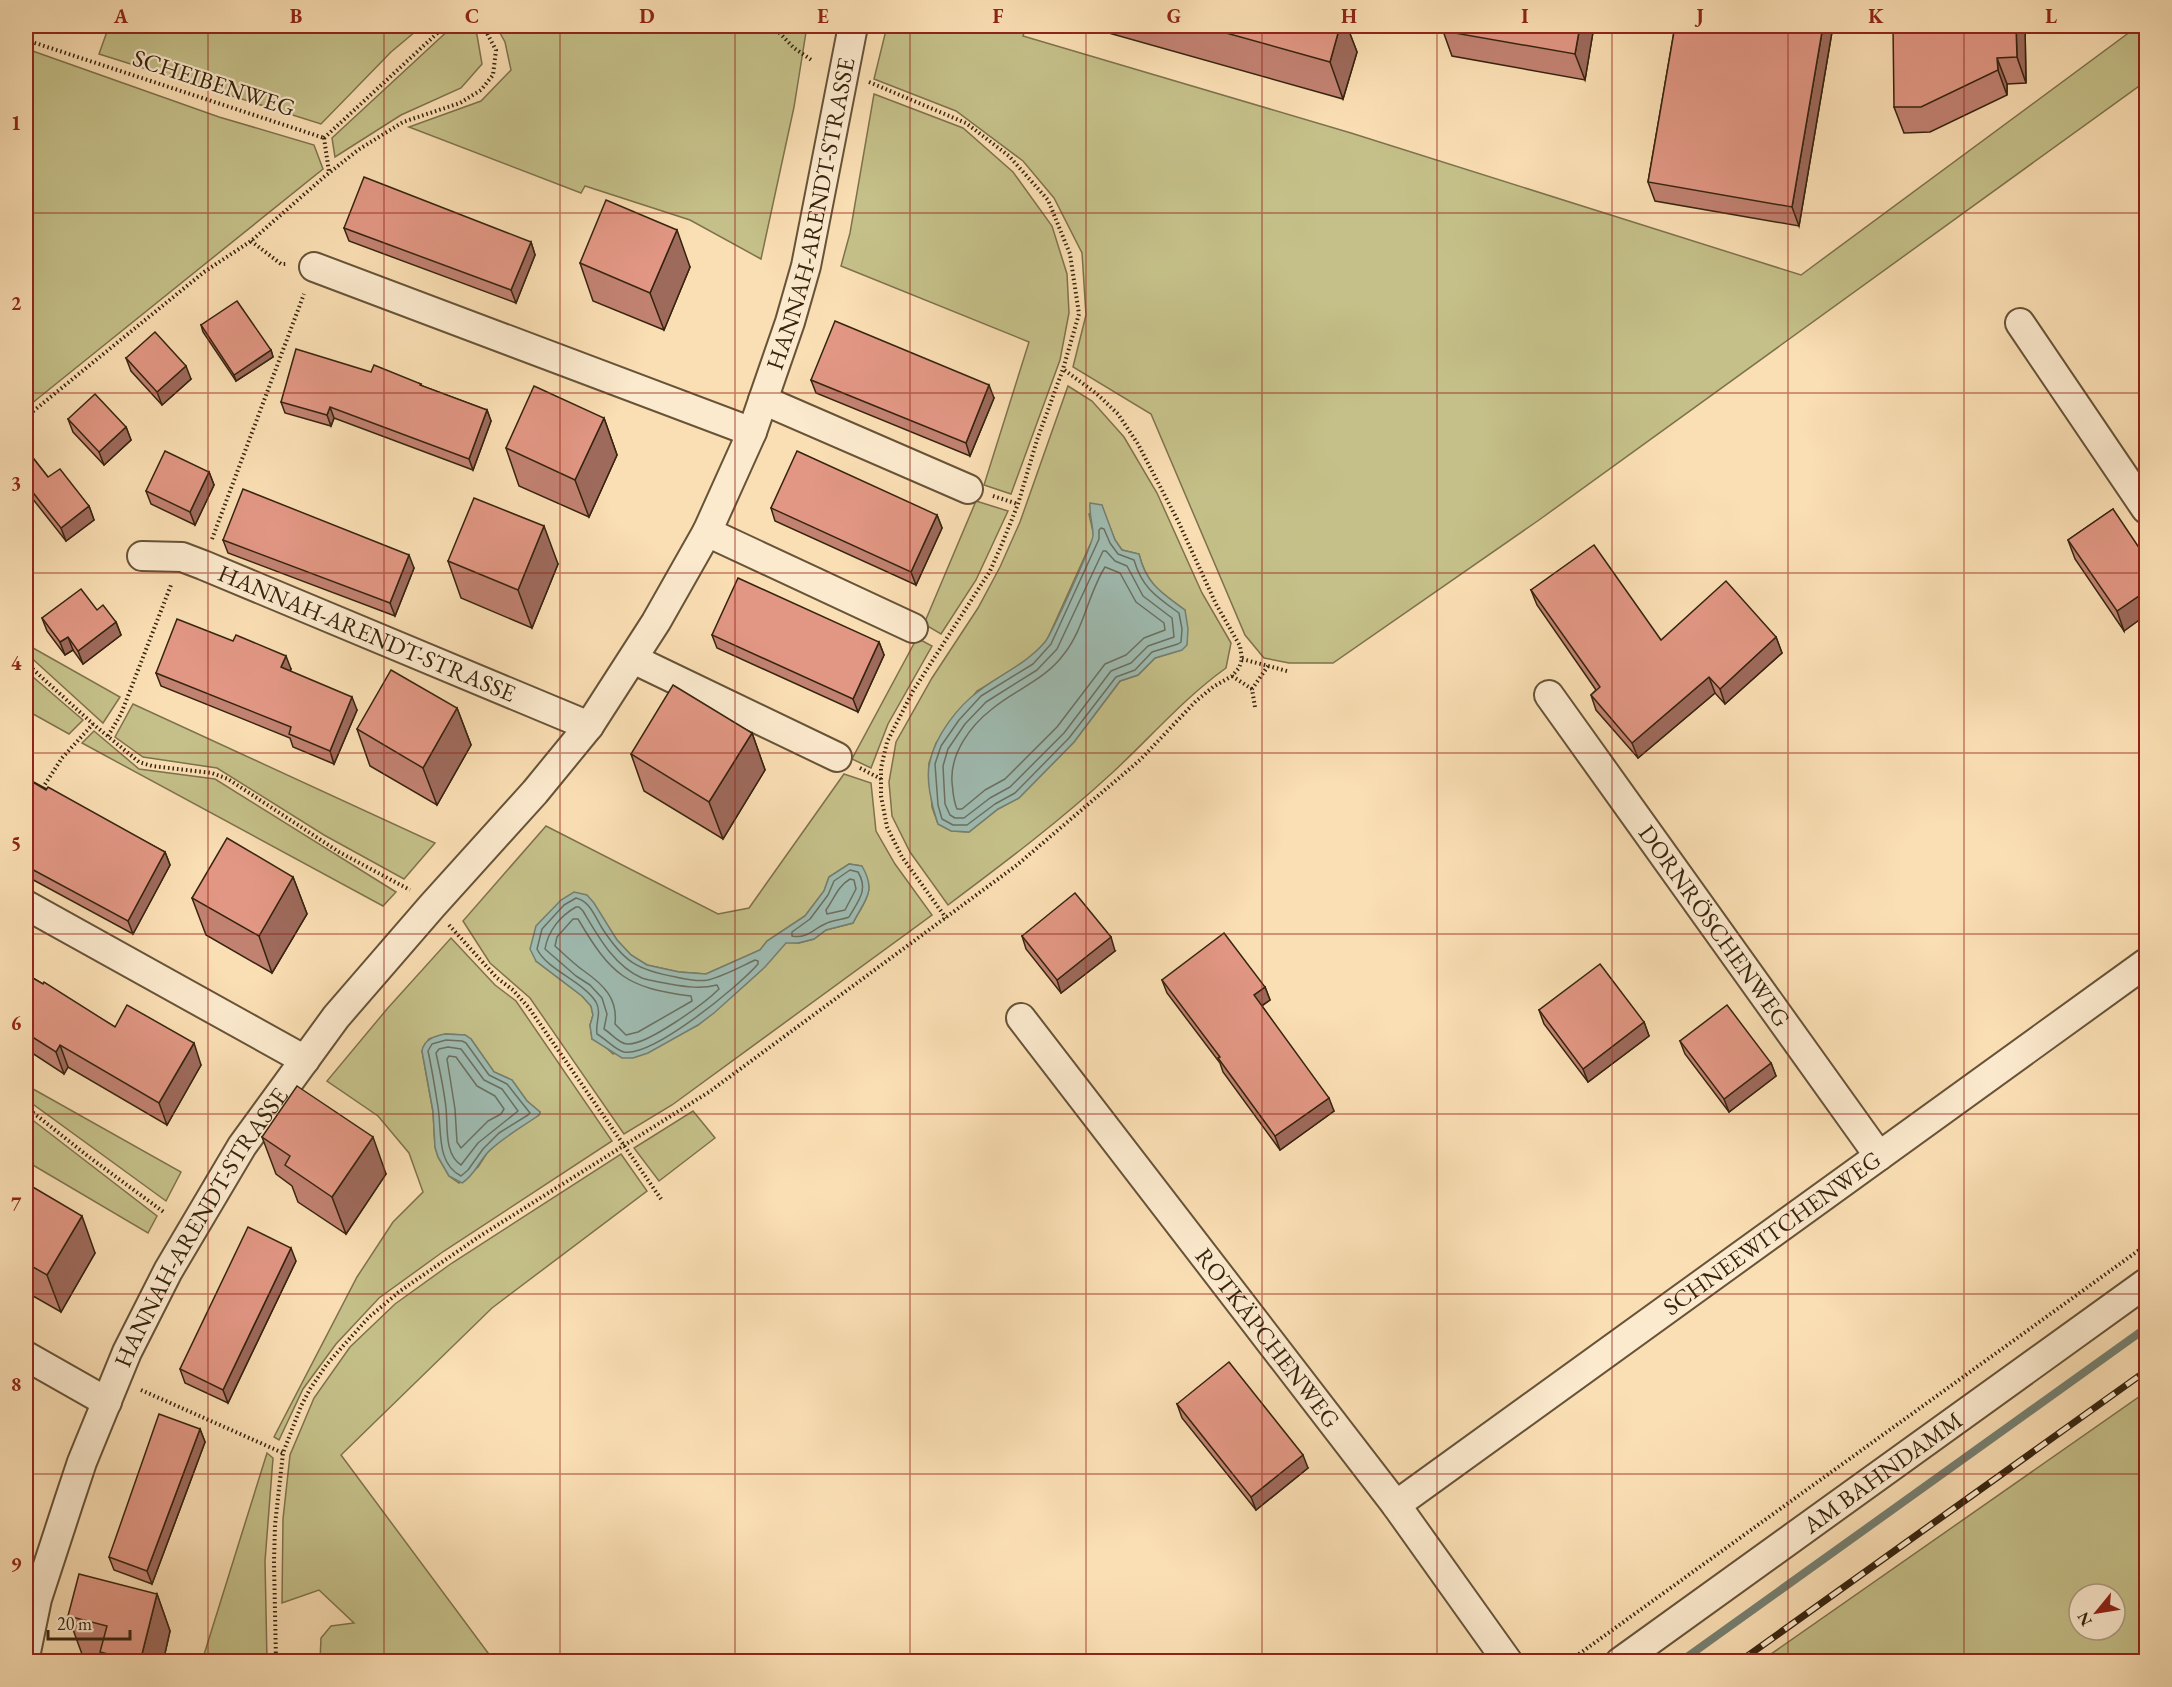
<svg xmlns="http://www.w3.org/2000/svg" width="2172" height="1687" viewBox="0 0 2172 1687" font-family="'EB Garamond',serif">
<rect width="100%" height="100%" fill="#fbdfb4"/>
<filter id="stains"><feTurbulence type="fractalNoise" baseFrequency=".00333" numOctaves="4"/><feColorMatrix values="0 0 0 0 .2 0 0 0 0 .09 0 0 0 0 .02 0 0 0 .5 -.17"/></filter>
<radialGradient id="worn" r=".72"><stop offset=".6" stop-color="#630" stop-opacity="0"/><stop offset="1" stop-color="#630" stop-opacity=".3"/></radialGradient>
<!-- green -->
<g fill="#c5c089" stroke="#7e724c" stroke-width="1.5" fill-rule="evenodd">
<path d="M109 26H422L391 52 321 124 99 54Z"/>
<path d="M453 26H471L477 35 482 64 461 88 401 115 335 157 332 138Z"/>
<path d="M496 26H807L794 107 761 259 690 220 585 186 581 193 409 127 481 101 511 70 505 42Z"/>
<path d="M887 26H1026L1023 36 1351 133 1801 275 2138 26H2146V81L1539 520 1333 663H1289L1264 658 1245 635 1151 414 1073 367 1086 315 1082 253 1054 198 1023 161 956 111 874 79Z"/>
<path d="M27 49 219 117 314 145 323 169 26 408Z"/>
<path d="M874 94 963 128 1013 172 1052 226 1067 274 1069 313 1060 360 1011 494 984 485 1029 342 841 266 850 233Z"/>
<path d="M1068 386 1092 401 1124 437 1157 493 1202 593 1231 643 1226 668C1184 698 1150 738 1112 773 1060 821 1004 863 948 905L910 852 892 816 889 782 896 742 932 678 978 608 1000 567 1020 522ZM1101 505 1115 540 1122 550 1139 554C1146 584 1161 593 1185 610L1181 650 1155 658 1138 675 1120 681 1074 742 1019 798 998 809 969 832 952 831 938 824 932 807 929 763 936 743 977 691 1030 659 1047 640 1094 536 1089 514Z"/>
<path d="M976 501 1008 511 976 580 941 634 924 624Z"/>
<path d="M917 638 932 646 888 724 871 768 852 759Z"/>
<path d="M26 644 120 697 103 723 26 653Z"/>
<path d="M26 671 83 720 69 734 26 710Z"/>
<path d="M133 704 435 843 404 879 324 835 217 768 143 757 115 737Z"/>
<path d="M94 731 139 769 215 779 396 892 383 906 82 743Z"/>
<path d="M844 774 871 783 876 831 895 864 932 915 672 1105 624 1134 530 998 490 963 463 921 546 826 718 914 749 908ZM849 864 861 866C877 892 865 900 853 923L826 930 814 939 799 943 786 942 747 983 698 1025 682 1033 613 1054 601 1043 592 1039 590 1025 593 1015 591 1006 582 996 536 961 606 924 617 940 631 955 647 965 679 972 706 974 760 950 767 941 805 916 824 891 829 877Z"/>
<path d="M451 938 495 985 516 1001 612 1141 444 1251 379 1298 336 1344 303 1389 279 1440 274 1437 357 1277 393 1222 423 1192 409 1153 378 1116 327 1081 387 1009ZM446 1034 465 1035 471 1039 494 1072 512 1080 527 1101 540 1112 539 1115 503 1138 487 1153 478 1167 459 1183 449 1176 438 1157 435 1147 433 1112 422 1051 429 1039Z"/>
<path d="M26 1085 181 1172 166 1201 26 1099Z"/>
<path d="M693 1111 715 1138 659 1181 634 1148Z"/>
<path d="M26 1115 157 1216 148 1233 26 1161Z"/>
<path d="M621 1154 647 1191 492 1308 341 1455 494 1661H320L321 1638 331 1626 354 1623 319 1590 282 1603 283 1519 290 1455 314 1398 350 1347 395 1304 452 1263Z"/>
<path d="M2146 1392V1661H1761ZM2079 1594H2115V1630H2079Z"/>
<path d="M267 1453 273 1458 265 1561 267 1661H202Z"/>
</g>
<!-- water -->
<g fill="#9fbcb2" stroke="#757f71" stroke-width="1.5">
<path d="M1090 503 1102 505 1115 540 1122 550 1139 554C1146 584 1162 593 1185 610L1188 629 1187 645 1182 650 1155 658 1138 675 1120 681 1074 742 1019 798 998 809 969 832 951 831 938 824C932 807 925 778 930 761 936 735 958 706 979 691 1001 674 1026 664 1045 642 1051 635 1094 541 1093 535 1093 524 1089 515 1090 503Z"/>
<path d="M849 864 862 866C877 892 865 899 853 923L826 930 814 939 798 943H786L765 967 714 1013 698 1025 648 1053 633 1058H622L592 1039 590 1025 593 1015 591 1006 582 996 536 961 530 949 536 926 561 900 574 892 587 895 594 903 617 940 631 955 647 965 679 972 706 974 760 950 767 941 805 916 824 891 829 877Z"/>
<path d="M445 1034 465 1035 471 1039 494 1072 512 1080 527 1101 540 1112 539 1115C522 1127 504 1137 489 1151 479 1161 475 1175 462 1183L449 1176 438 1157 435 1147 433 1111 422 1051C424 1039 435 1036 445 1034Z"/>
</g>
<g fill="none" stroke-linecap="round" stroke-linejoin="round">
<!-- shore -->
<g stroke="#6a7060" stroke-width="1.5">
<path d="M1101 528 1104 529 1110 543 1118 554 1134 560C1142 588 1157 597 1179 613L1182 629 1181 642 1178 644 1152 652 1135 670 1116 677 1069 738 1015 793 995 804 967 825H953L942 819 938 805 935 764 941 746 959 720 981 696 1033 664 1051 644 1099 539V530Z"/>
<path d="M1103 551H1106L1115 561 1127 566 1143 596 1172 618 1174 637 1148 646 1131 663 1111 671 1064 733 1010 787 990 798 964 818H955L950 815 945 804 943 766 948 749 965 724 986 702 1037 670 1057 649Z"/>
<path d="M1105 567 1120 573 1136 602 1164 623 1165 630 1144 638 1126 655 1105 664 1057 727 1005 779 985 790 962 809H957C953 800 953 791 952 782 950 754 970 726 992 709 1016 689 1045 680 1064 654 1084 629 1088 594 1105 567Z"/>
<path d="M850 870 858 872C869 890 858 901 849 917 842 920 832 920 825 924 813 929 807 939 792 936V932L810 919 828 895 834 881Z"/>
<path d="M850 879 854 880 856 889 845 910 827 914 826 910C834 899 838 886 850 879Z"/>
<path d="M576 898C590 901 595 917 602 928 624 962 637 970 676 977 685 979 698 982 708 980 724 976 740 967 755 960L758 961V964C739 986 653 1057 624 1052 615 1050 606 1039 597 1034 595 1023 602 1013 596 1002 584 982 547 970 537 949L542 929 564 905Z"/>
<path d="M576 907H579L583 911C598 936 614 966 642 978 650 981 661 982 670 984 686 987 701 989 717 985L719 989C705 1003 646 1046 627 1044 619 1044 611 1033 604 1029L607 1014 602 998 590 985 576 976 545 949C548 931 560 916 576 907Z"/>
<path d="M573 919H578C611 975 626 988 691 996L692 1001 638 1032 626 1035 615 1024C618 999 604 985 584 971 574 964 564 954 555 946L557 937Z"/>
<path d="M446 1040 462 1041 466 1043 489 1075 507 1084 530 1113 528 1115 499 1133 483 1149 468 1170 461 1176C436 1163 442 1131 438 1107 435 1088 432 1069 428 1051L432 1044Z"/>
<path d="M448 1047 461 1049 484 1080 502 1089 518 1111 478 1143 461 1165C444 1154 448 1127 446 1108 444 1090 440 1071 436 1053L439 1049Z"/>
<path d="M449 1056 456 1057 477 1086 495 1096 504 1109 501 1114 488 1121 461 1148 457 1142 455 1109 447 1059Z"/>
</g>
<!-- stream -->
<path stroke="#757f71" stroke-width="8" d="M1680 1662 2146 1328"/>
<!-- minor casing -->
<g stroke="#675338" stroke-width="32">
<g id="minor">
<path d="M314 267 752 432"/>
<path d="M2020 323 2146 509"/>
<path d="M763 400 968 489"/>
<path d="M707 532 913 628"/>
<path id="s1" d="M142 556 182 557 203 565 589 726"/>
<path d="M633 659 837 757"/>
<path id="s2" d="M1549 695 1879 1156"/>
<path d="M26 905 305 1060"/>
<path id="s3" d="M1021 1018 1396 1505 1508 1662"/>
<path d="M26 1356 107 1402"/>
<path id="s4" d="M1396 1505 2146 963"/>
<path id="s5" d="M26 1652 37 1599 69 1501 82 1462 127 1352 168 1271 242 1146 336 1017 432 906 535 792 589 726 656 622 707 532 752 432 790 322 806 266 853 26"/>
<path id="s6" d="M1620 1662 2146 1283"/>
</g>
</g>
<!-- path -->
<g stroke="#36240f" stroke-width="4" stroke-dasharray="1.5 3" stroke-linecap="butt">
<path d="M773 26 794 48 813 61"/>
<path d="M26 40 324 138"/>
<path d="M869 82 966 123 1009 156 1048 200 1070 254 1079 314 1063 369 1037 440 1018 504 1002 544 990 571 913 691 887 742 881 768V796L887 827 902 857 946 918"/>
<path d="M324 138 445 26"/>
<path d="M324 138 329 172"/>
<path d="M251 241 281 264H288"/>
<path d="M26 417 204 272 251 241 324 177 358 150 403 122 460 103 481 90 493 75 496 50 483 26"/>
<path d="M993 496 1018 504"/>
<path d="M212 539 304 294"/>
<path d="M1242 659 1287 671"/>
<path d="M26 663 93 724 139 762 152 766 212 773 228 779 339 852 410 890"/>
<path d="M1232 676 1252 689"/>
<path d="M1255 707 1252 689 1268 666"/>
<path d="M108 736 121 714 171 585"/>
<path d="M860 768 881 779"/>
<path d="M40 792 62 758 93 724"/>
<path d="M449 925 497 978 513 990 529 1008 661 1199"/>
<path d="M26 1107 89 1157 165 1213"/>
<path d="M141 1390 283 1453"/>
<path d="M276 1662 274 1562 275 1525 283 1453 301 1406 310 1389 327 1364 368 1318 400 1291 480 1236 709 1092 1017 865 1140 760 1196 701 1213 687 1232 676 1239 668 1242 659 1240 646 1216 604 1178 521 1138 444 1118 414 1097 394 1063 369"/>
<path d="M1568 1662 2146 1245"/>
</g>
<!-- minor -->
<use href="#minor" stroke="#fceace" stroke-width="28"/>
<!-- rail casing -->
<g stroke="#36240f" stroke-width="7">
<path id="rail" d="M1739 1662 2146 1371"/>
</g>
<!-- rail -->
<use href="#rail" stroke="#fceace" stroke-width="4.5" stroke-dasharray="14" stroke-linecap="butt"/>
</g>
<!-- wall -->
<g fill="#c28272" stroke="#36240f" stroke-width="1.5">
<path d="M1084 26H1347L1357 52 1343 99Z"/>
<path d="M1444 26H1594L1585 80 1452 56 1443 31Z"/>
<path d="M1675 26H1833L1799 226 1655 201 1648 182Z"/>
<path d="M2025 26 2026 83 2007 84V95L1930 132 1904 133 1894 107Z"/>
<path d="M344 228 531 242 535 255 516 303 349 241Z"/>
<path d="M580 263 690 267 664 330 593 301Z"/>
<path d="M201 325 271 350 273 357 236 381 203 332Z"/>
<path d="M126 358 191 379 162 405 131 371Z"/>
<path d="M371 372 421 384 422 386 487 410 491 421 473 470 334 418 331 426 285 413 281 402Z"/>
<path d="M811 380 994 398 970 456 816 393Z"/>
<path d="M604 418 617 455 589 517 519 486 506 448Z"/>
<path d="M68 419 126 427 131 440 104 465 73 432Z"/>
<path d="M26 449 48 477 89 506 94 520 66 541 32 498 26 503Z"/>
<path d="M209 472 214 485 195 525 151 504 146 491Z"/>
<path d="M771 508 937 515 942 528 916 585 775 521Z"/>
<path d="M2113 509 2124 631 2075 559 2068 540Z"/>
<path d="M223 540 414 568 395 616 228 553Z"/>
<path d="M448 561 558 564 532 628 461 598Z"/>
<path d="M1531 590 1661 640 1776 637 1782 653 1725 704 1715 693 1638 758 1596 710 1591 695 1596 690 1537 605Z"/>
<path d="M97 610 116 622 121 635 83 664 73 650 65 655 47 631 42 618Z"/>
<path d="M712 635 879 642 884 655 858 712 717 648Z"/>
<path d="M291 669 290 671 357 710 334 764 293 747 290 738 161 686 156 673Z"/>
<path d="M457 708 471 745 437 805 370 766 357 729Z"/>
<path d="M752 733 765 770 723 839 644 791 631 754Z"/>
<path d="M26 778 165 852 170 865 133 934 26 876Z"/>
<path d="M293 877 307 914 272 973 206 935 192 898Z"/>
<path d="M1022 936 1115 951 1061 993 1026 949Z"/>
<path d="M26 974 115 1027 201 1065 167 1125 68 1067 64 1074 26 1049Z"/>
<path d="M1162 980 1265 987 1270 1000 1262 1006 1334 1111 1280 1150 1223 1072 1220 1063 1167 993Z"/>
<path d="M1539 1010 1644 1022 1649 1036 1588 1082 1544 1024Z"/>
<path d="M1680 1041 1771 1063 1776 1076 1729 1112 1685 1054Z"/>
<path d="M262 1137 386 1174 346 1234 298 1202 292 1186 276 1174Z"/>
<path d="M26 1183 95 1253 61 1312 26 1292Z"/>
<path d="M296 1261 228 1403 185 1383 180 1369Z"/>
<path d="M1177 1404 1308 1468 1256 1510 1182 1418Z"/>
<path d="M200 1429 205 1442 152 1584 114 1570 109 1557Z"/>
<path d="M157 1594 170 1631 163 1662H104L103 1659 82 1654 68 1616Z"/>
</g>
<!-- shaded-wall -->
<g fill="#9e6a5c" stroke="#36240f" stroke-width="1.5">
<path d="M1340 26H1347L1357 52 1343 99 1330 62Z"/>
<path d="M1580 26H1594L1585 80 1575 54Z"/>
<path d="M1823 26H1833L1799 226 1792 207Z"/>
<path d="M2016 26H2025L2026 83 2017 57Z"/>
<path d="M1997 58 2007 84V95L1998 70Z"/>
<path d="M677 230 690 267 664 330 650 293Z"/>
<path d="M531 242 535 255 516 303 511 290Z"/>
<path d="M271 350 273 357 236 381 234 375Z"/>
<path d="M186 366 191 379 162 405 157 392Z"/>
<path d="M989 385 994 398 970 456 966 443Z"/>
<path d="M330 407 334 418 331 426 327 415Z"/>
<path d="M487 410 491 421 473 470 469 459Z"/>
<path d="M604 418 617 455 589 517 575 480Z"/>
<path d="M126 427 131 440 104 465 99 452Z"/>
<path d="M209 472 214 485 195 525 190 512Z"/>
<path d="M27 485 32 498 26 503V486Z"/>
<path d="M89 506 94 520 66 541 61 528Z"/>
<path d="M937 515 942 528 916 585 911 572Z"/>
<path d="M544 526 558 564 532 628 518 590Z"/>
<path d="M409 555 414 568 395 616 390 603Z"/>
<path d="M2146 591V615L2124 631 2117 611Z"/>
<path d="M116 622 121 635 83 664 78 651Z"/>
<path d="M68 637 73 650 65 655 60 642Z"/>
<path d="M1776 637 1782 653 1725 704 1720 689Z"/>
<path d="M879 642 884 655 858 712 853 699Z"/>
<path d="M286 656 291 669 286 681 281 667Z"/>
<path d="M1709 677 1715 693 1638 758 1632 743Z"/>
<path d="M352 697 357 710 334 764 330 751Z"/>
<path d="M457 708 471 745 437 805 423 768Z"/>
<path d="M752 733 765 770 723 839 709 802Z"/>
<path d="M165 852 170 865 133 934 128 921Z"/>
<path d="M293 877 307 914 272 973 259 936Z"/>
<path d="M1111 937 1115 951 1061 993 1057 980Z"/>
<path d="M1265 987 1270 1000 1258 1008 1254 995Z"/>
<path d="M1644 1022 1649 1036 1588 1082 1583 1069Z"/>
<path d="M194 1043 201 1065 167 1125 159 1103Z"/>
<path d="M60 1045 68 1067 64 1074 56 1052Z"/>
<path d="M1771 1063 1776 1076 1729 1112 1724 1099Z"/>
<path d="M1329 1098 1334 1111 1280 1150 1275 1136Z"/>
<path d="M373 1137 386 1174 346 1234 332 1197Z"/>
<path d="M82 1216 95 1253 61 1312 47 1275Z"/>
<path d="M291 1248 296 1261 228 1403 223 1390Z"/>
<path d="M200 1429 205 1442 152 1584 147 1571Z"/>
<path d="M1303 1455 1308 1468 1256 1510 1251 1497Z"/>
<path d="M157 1594 170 1631 163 1662H140Z"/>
</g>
<!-- building -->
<g fill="#e29784" stroke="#36240f" stroke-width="1.5">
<path d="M1201 26H1340L1330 62Z"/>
<path d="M1444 26H1580L1575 54 1443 31Z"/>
<path d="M1675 26H1823L1792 207 1648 182Z"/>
<path d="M1893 26H2016L2017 57 1997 58 1998 70 1921 107H1894Z"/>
<path d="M364 177 531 242 511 290 344 228Z"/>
<path d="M606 200 677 230 650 293 580 263Z"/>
<path d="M237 301 271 350 234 375 201 325Z"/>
<path d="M835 321 989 385 966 443 811 380Z"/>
<path d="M155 332 186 366 157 392 126 358Z"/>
<path d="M296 349 371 372 374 365 421 384 420 385 487 410 469 459 330 407 327 415 281 402Z"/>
<path d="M534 386 604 418 575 480 506 448Z"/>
<path d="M95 394 126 427 99 452 68 419Z"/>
<path d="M26 449 48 477 60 469 89 506 61 528 27 485 26 486Z"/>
<path d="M165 451 209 472 190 512 146 491Z"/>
<path d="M797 451 937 515 911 572 771 508Z"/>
<path d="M243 489 409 555 390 603 223 540Z"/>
<path d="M474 498 544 526 518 590 448 561Z"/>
<path d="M2113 509 2146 558V591L2117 611 2068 540Z"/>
<path d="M1594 545 1661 640 1726 581 1776 637 1720 689 1709 677 1632 743 1591 695 1600 687 1531 590Z"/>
<path d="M738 578 879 642 853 699 712 635Z"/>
<path d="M81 589 97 610 103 605 116 622 78 651 68 637 60 642 42 618Z"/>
<path d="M177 619 233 641 236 635 286 656 281 667 352 697 330 751 289 734 291 727 156 673Z"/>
<path d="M391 670 457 708 423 768 357 729Z"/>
<path d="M673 685 752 733 709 802 631 754Z"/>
<path d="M26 778 46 790 48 787 165 852 128 921 26 866Z"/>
<path d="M227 838 293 877 259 936 192 898Z"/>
<path d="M1075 893 1111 937 1057 980 1022 936Z"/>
<path d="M1224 933 1265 987 1254 995 1329 1098 1275 1136 1218 1058 1220 1057 1162 980Z"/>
<path d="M1600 964 1644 1022 1583 1069 1539 1010Z"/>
<path d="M26 974 43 984 44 982 115 1027 127 1005 194 1043 159 1103 60 1045 56 1052 26 1033Z"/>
<path d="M1727 1005 1771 1063 1724 1099 1680 1041Z"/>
<path d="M297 1086 373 1137 332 1197 285 1165 290 1156 262 1137Z"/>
<path d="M26 1183 82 1216 47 1275 26 1263Z"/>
<path d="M248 1227 291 1248 223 1390 180 1369Z"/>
<path d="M1229 1362 1303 1455 1251 1497 1177 1404Z"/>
<path d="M159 1414 200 1429 147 1571 109 1557Z"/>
<path d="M79 1574 157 1594 140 1662 100 1652 107 1626 68 1616Z"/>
</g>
<!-- grid -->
<path fill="none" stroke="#8f2418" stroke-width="1.5" stroke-opacity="0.55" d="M208 26V1662M384 26V1662M560 26V1662M735 26V1662M910 26V1662M1086 26V1662M1262 26V1662M1437 26V1662M1612 26V1662M1788 26V1662M1964 26V1662M26 213H2146M26 393H2146M26 573H2146M26 753H2146M26 934H2146M26 1114H2146M26 1294H2146M26 1474H2146"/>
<g text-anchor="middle" stroke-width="4.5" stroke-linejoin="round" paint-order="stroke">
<!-- street labels -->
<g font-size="24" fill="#36240f" stroke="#fceace">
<text transform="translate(214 83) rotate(18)" y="8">SCHEIBENWEG</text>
<text dy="8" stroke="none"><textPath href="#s5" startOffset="1662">HANNAH-ARENDT-STRASSE</textPath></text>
<text dy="8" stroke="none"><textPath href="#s1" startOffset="240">HANNAH-ARENDT-STRASSE</textPath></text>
<text dy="8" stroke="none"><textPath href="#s2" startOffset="284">DORNRÖSCHENWEG</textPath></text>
<text dy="8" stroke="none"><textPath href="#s5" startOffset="462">HANNAH-ARENDT-STRASSE</textPath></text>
<text dy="8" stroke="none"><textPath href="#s4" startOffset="464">SCHNEEWITCHENWEG</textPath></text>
<text dy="8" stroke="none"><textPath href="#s3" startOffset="404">ROTKÄPCHENWEG</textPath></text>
<text dy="8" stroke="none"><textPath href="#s6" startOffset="324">AM BAHNDAMM</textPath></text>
</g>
</g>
<!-- margin -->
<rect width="2172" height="1687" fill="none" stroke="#fbdfb4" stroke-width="66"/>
<!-- north arrow -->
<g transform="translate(2097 1612) rotate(240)"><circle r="28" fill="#fceace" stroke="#ad9b82" stroke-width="1.5"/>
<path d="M0-4.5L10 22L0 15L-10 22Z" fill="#8f2418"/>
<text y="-9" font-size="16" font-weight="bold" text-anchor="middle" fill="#36240f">N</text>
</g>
<!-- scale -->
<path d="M48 1630v9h82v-9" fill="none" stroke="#36240f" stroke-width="3"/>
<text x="57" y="1630" font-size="18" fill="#36240f" stroke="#fceace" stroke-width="4.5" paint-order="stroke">20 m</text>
<rect x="33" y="33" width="2106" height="1621" fill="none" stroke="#8f2418" stroke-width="2"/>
<g font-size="20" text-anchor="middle" font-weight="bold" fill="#8f2418">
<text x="121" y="23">A</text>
<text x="296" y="23">B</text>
<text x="472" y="23">C</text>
<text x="647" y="23">D</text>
<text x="823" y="23">E</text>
<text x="998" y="23">F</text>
<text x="1174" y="23">G</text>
<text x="1349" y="23">H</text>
<text x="1525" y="23">I</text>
<text x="1700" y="23">J</text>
<text x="1876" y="23">K</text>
<text x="2051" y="23">L</text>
<text x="16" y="130">1</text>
<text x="16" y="310">2</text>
<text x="16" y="490">3</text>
<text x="16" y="670">4</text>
<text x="16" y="850">5</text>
<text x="16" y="1030">6</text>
<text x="16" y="1211">7</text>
<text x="16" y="1391">8</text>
<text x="16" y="1571">9</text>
</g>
<rect width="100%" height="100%" filter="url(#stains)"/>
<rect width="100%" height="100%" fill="url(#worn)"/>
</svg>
